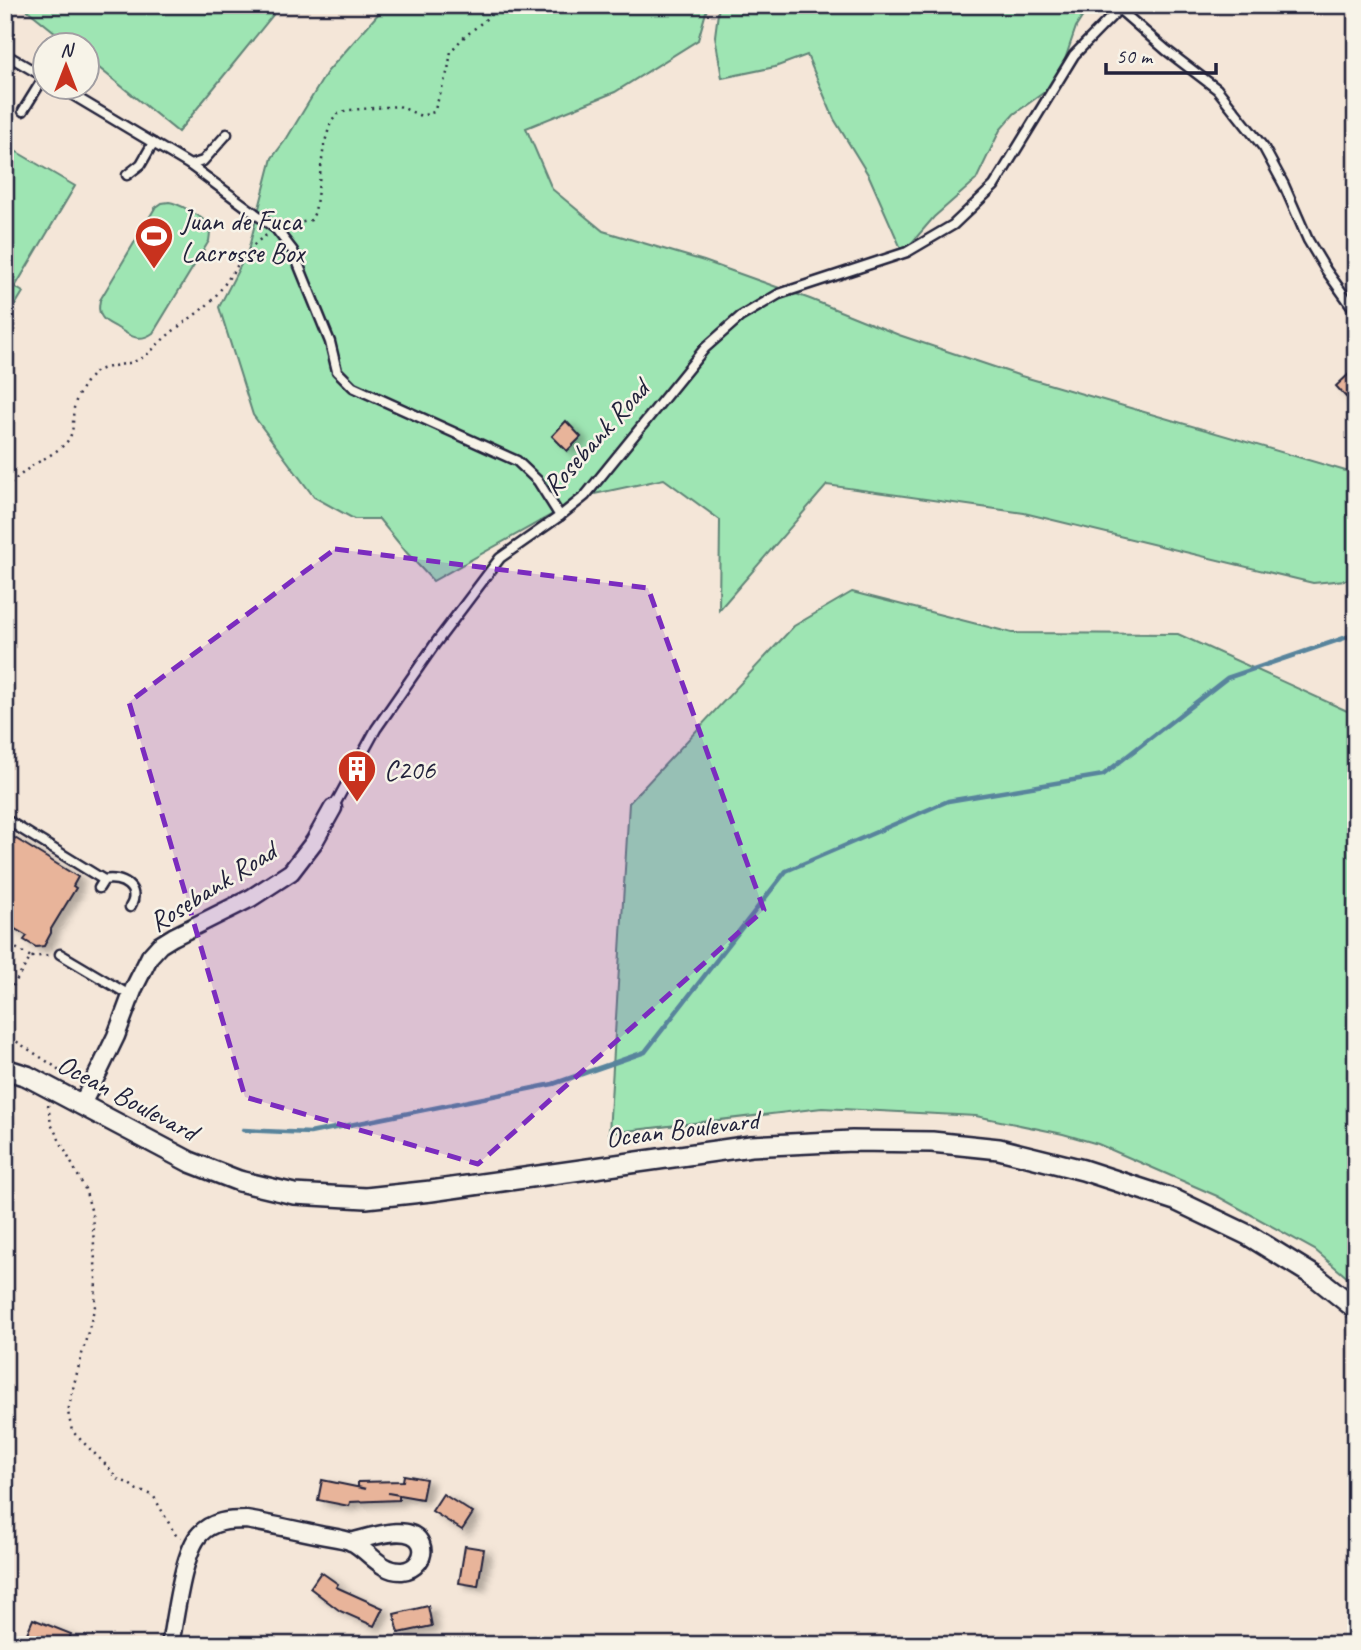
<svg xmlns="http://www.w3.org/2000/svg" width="1361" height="1650" viewBox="0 0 1361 1650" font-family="Caveat,sans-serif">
<defs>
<filter id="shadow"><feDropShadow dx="7" dy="4.5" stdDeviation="3.5" flood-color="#0004"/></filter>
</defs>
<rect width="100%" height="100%" fill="#f4e6d8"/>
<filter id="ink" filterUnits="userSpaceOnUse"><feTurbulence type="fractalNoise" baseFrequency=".0143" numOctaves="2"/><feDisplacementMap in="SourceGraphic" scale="14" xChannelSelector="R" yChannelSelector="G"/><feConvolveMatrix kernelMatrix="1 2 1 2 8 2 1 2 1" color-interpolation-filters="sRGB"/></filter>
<g filter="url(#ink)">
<!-- green -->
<g fill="#9ee5b3" stroke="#608477" stroke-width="2">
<path d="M21 5H261L273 15 178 132 88 59V46L71 45Z"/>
<path d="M386 5H552L569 8 573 5H708L698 40 615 92 526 128 552 189 603 231 704 261 810 299 899 335 1021 376 1356 474V579L1313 583 1024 513 827 485 719 610 720 520 664 479 585 496 433 581 407 553 379 519H354L314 497 253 415 219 307 248 251 272 158 287 138 327 72Z"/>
<path d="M719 5H1090L1076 27 1057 83 1014 114 1000 130 976 180 934 217 903 253 869 176 834 119 807 55 775 67 722 78 715 36Z"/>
<path d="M5 145 75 186 15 287 23 292 5 322Z"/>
<path d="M169 202C178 203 201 216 207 223 211 228 210 234 209 241L153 333C139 343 130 336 116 327 111 324 105 322 102 317 98 312 99 306 100 300L155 208 162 203Z"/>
<path d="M852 592 1012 633 1178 634 1356 715V1285L1315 1250 1217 1196 1098 1144 1063 1134 976 1116 822 1108 609 1133 629 803 794 626Z"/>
</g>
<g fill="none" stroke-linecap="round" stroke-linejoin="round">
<!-- stream -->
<path stroke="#58849c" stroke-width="4.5" d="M243 1130 310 1133 553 1084 645 1052 786 871 948 801 1103 775 1227 678 1356 634"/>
</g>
<!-- building -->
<g fill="#e8b49a" stroke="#22223b" stroke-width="2" filter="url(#shadow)">
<path d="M1350 373 1356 379V388L1346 397 1336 386Z"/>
<path d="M566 421 581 437 567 451 552 436Z"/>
<path d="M5 832 78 877 73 886 76 888 51 929V933L44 946 36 947 24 940 27 936 5 923Z"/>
<path d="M404 1475 426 1479 422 1499 388 1493 399 1495V1500L350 1502 349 1506 318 1500 322 1480 366 1489 358 1487V1482L403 1481Z"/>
<path d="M443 1494 473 1513 462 1530 432 1511Z"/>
<path d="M465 1546 484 1549 478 1586 459 1583Z"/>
<path d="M321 1572 338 1584 336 1587 383 1608 374 1626 340 1611 310 1588Z"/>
<path d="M428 1606 432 1626 399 1633 394 1614Z"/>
<path d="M33 1619 71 1634 67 1645H22Z"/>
</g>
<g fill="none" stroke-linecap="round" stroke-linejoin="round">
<!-- service casing -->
<g stroke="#22223b" stroke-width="13">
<g id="service">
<path d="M1118 5 1119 9 1166 50 1217 89 1264 148 1284 185 1308 240 1326 270 1356 312"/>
<path d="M5 54 46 78"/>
<path d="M61 88 190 165 203 161 227 134"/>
<path d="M23 111 44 77"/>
<path d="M190 165 276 229 293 251 330 342 337 371 353 387 517 461 538 481 560 516"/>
<path d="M127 175 141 164 153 143"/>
<path d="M333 808 376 729 435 644 500 558 560 516 585 496 705 348 740 317 779 294 907 252 953 225 994 186 1074 55 1119 9"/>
<path d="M5 819 104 880"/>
<path d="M99 888 104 880C121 876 142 888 130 907"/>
<path d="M60 954 131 996"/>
</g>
</g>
<!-- minor casing -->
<g stroke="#22223b" stroke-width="21">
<g id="minor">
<path d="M82 1104 100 1069 116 1036 134 988 150 956 160 945 173 937 251 898 291 872 314 842 333 808"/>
<path d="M170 1645C175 1619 183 1551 200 1534 212 1521 229 1520 246 1520 271 1524 295 1530 320 1535 330 1537 343 1538 352 1542 369 1551 381 1572 402 1571 415 1570 426 1557 421 1544 412 1521 368 1538 351 1542"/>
</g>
</g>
<!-- tertiary casing -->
<g stroke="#22223b" stroke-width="24">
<path id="tertiary" d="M5 1069 27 1076 190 1162 239 1181 294 1194 366 1198 431 1191 751 1146 852 1141 932 1142 999 1149 1083 1170 1175 1200 1248 1235 1316 1277 1356 1309"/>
</g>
<!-- path -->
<g stroke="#22223b" stroke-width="2.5" stroke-dasharray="2 5" stroke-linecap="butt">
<path d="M550 5 597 10 603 5"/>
<path d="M289 226 311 220 315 212 324 145 331 122 338 114 349 110 399 106 421 116 434 112 448 70 451 51 462 39 498 9 512 5"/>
<path d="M5 488C13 481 22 474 30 467 41 460 62 450 69 439 75 428 72 419 74 408 76 397 84 383 92 375 102 364 127 367 142 358 151 353 158 343 166 337 179 325 195 316 208 304 230 283 242 249 267 235"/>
<path d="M7 924C2 943 17 949 31 957"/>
<path d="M5 998 31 957 49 955"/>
<path d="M5 1034 54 1066 63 1075"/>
<path d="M48 1105 51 1124 85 1189 92 1213 96 1278 95 1306 74 1384 68 1412 72 1431 109 1468 117 1479 128 1483 137 1490 153 1495 175 1534 181 1538"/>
</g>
<!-- service -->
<use href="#service" stroke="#f7f3e8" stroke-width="8"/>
<!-- minor -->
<use href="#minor" stroke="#f7f3e8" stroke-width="16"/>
<!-- tertiary -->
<use href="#tertiary" stroke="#f7f3e8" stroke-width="19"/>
</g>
</g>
<!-- marked area -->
<path fill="#7b2cbf" fill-opacity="0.2" stroke="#7b2cbf" stroke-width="5" stroke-dasharray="14 9" stroke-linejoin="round" d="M335 549 648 588 764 910 478 1164 245 1097 129 702Z"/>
<!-- icons -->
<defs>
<g id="stadium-pin" transform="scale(2.0125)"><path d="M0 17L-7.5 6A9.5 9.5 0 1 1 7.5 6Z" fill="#c8321e" stroke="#f7f3e8"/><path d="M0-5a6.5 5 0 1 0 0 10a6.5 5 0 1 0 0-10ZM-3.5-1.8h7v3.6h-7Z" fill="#fff"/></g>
<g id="building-pin" transform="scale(2.0125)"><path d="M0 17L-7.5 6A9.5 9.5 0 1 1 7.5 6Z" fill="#c8321e" stroke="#f7f3e8"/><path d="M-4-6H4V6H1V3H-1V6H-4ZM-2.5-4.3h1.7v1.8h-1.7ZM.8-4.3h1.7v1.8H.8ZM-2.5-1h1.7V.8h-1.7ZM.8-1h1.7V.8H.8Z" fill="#fff"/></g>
</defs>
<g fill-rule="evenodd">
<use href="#stadium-pin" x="154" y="236"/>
<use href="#building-pin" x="357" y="769"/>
</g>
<g text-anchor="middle" stroke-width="5" stroke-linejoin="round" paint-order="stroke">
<!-- poi labels -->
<g font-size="28" fill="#22223b" stroke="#f7f3e8" text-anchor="start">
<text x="181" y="230">Juan de Fuca<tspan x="181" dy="32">Lacrosse Box</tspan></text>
<text x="384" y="779">C206</text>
</g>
<!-- street labels -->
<g font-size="28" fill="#22223b" stroke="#f7f3e8">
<text transform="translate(595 437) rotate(-48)" y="10">Rosebank Road</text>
<text transform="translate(212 886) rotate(-32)" y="10">Rosebank Road</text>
<text transform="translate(128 1097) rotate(28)" y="10">Ocean Boulevard</text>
<text transform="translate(682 1128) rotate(-7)" y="10">Ocean Boulevard</text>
</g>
</g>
<!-- margin -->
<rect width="1361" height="1650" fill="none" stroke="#f7f3e8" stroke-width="28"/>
<rect x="14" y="14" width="1333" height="1622" fill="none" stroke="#22223b" stroke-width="2.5" filter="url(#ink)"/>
<!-- north arrow -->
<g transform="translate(66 66)"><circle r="33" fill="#f7f3e8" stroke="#a29fa3" stroke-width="2"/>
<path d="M0-5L12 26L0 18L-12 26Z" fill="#c8321e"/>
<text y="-10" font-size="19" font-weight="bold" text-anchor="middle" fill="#22223b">N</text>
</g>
<!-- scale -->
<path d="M1106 63v10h110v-10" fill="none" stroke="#22223b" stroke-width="3.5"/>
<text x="1116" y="63" font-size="21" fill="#22223b" stroke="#f7f3e8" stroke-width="5" paint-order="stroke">50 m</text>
</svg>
